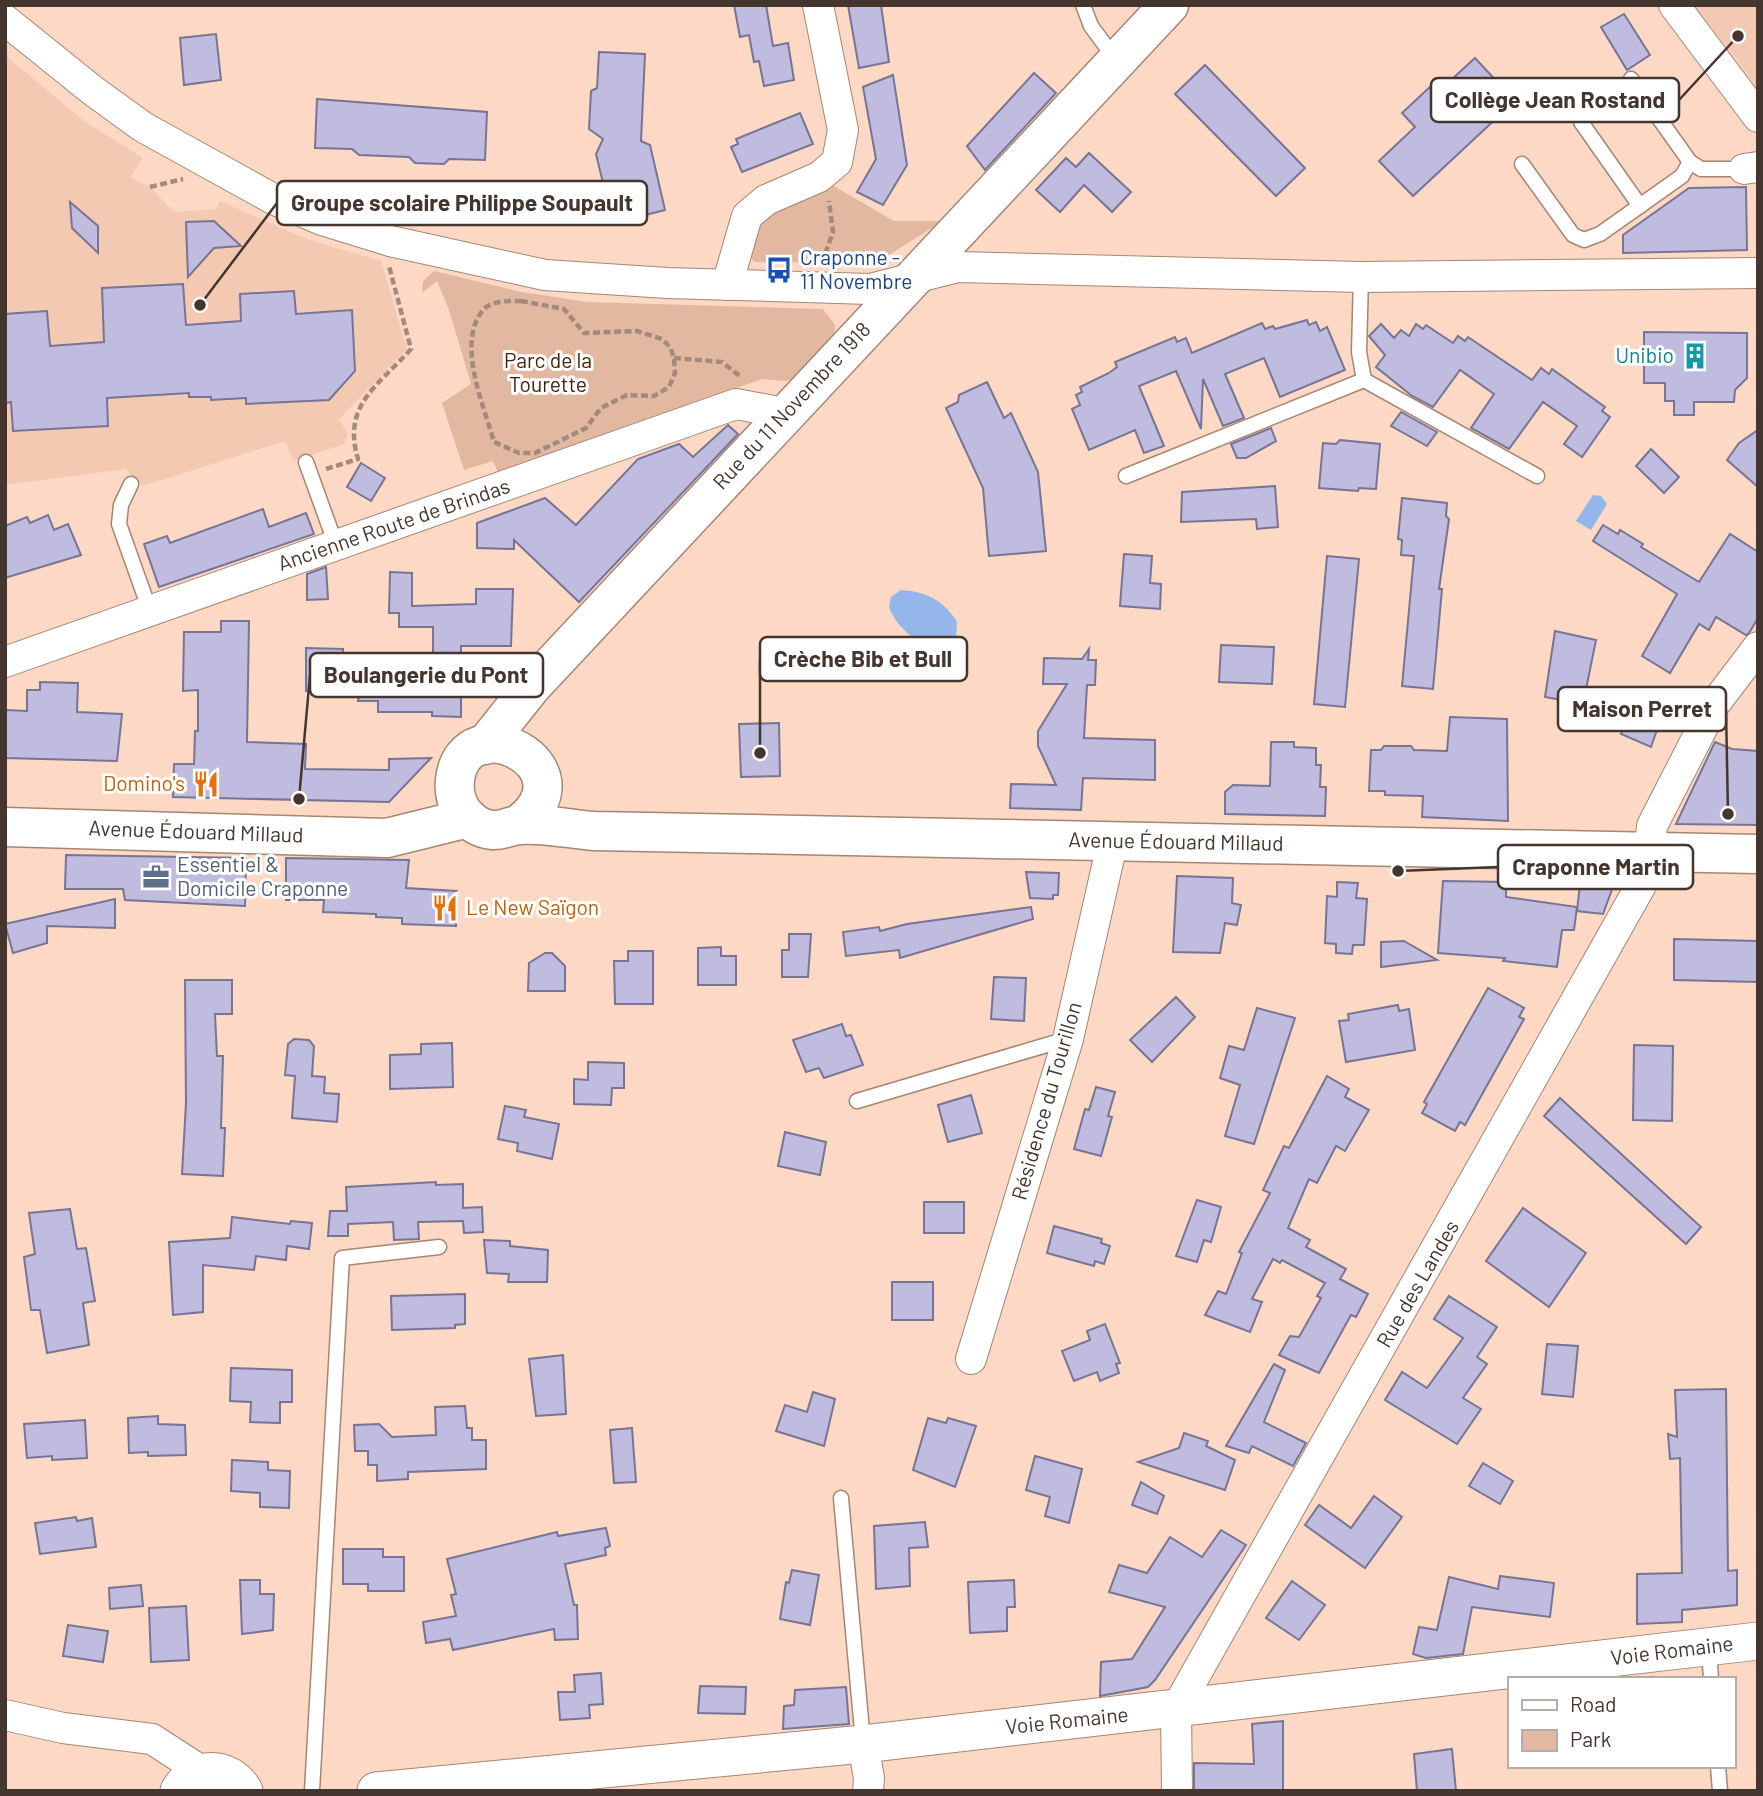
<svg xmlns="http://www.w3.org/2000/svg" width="1763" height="1796" viewBox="0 0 1763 1796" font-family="Barlow,sans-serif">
<rect width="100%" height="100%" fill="#fdd8c4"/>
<!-- built -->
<g fill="#f4c9b2">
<path d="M1694 5H1758V89L1742 66Z"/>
<path d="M5 55 84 121 143 158 130 177 150 187 174 212 216 209 220 201 309 240 381 261 407 349 339 419 348 434 344 444 294 461 285 441 143 486 125 469 5 485Z"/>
</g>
<!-- green -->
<g fill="#e3b8a1">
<path d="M832 185 894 221H943L876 263 754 262 749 254 756 223Z"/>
<path d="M434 271 522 292 587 302 823 309 835 325 834 339 799 377 785 381 762 379 498 472 493 461 464 470 442 403 471 384 449 310 437 281 422 293 423 281Z"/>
</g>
<!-- water -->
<g fill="#95b6ea">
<path d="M1593 495 1601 496 1607 504 1591 530 1576 521Z"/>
<path d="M901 590C927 592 943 600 957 622L956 638C931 659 897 631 889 607L891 597Z"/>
</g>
<!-- building -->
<g fill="#bfbcdf" stroke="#777494" stroke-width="2">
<path d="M734 5H766L773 46 788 43 794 80 764 86 759 61 754 62 749 35 740 37Z"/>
<path d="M848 5H881L889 62 859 68Z"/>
<path d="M1624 14 1650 55 1627 70 1601 27Z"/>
<path d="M216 34 221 80 184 85 180 38Z"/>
<path d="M599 52 645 54 641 141 650 145 665 210 618 222 611 190 603 183 596 154 603 139 589 129 591 91 597 88Z"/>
<path d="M1475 58 1515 101 1413 196 1379 161 1415 127 1402 113 1432 85 1438 92Z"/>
<path d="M1205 65 1305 168 1276 196 1175 94Z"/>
<path d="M1034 73 1056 93 985 170 967 146Z"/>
<path d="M893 75 907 165 883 205 857 192 876 159 863 87Z"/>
<path d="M317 99 487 112 485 160 449 159 444 164 415 163 409 157 359 155 352 149 315 148Z"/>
<path d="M800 113 813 144 742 172 731 147 738 144 736 139Z"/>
<path d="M1089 153 1131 192 1112 212 1084 185 1060 212 1036 190 1066 158 1076 167Z"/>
<path d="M1746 187 1747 250 1623 253V235L1689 188Z"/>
<path d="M70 202 98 226V253L72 228Z"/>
<path d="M214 221 241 246 214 248 188 277 186 222Z"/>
<path d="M183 284 186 325 241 321 240 294 294 291 296 314 352 310 355 371 329 400 246 404V398L211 400V397H189V393L107 398 108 426 13 431 11 402 5 403V314L47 311 50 346 104 342 102 288Z"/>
<path d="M1307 320 1309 325 1316 322 1320 331 1327 327 1345 370 1280 397 1264 358 1225 374 1244 418 1223 426 1203 379 1201 429 1176 371 1139 386 1164 446 1144 453 1135 430 1089 450 1072 409 1080 405 1076 395 1082 392 1080 387 1109 373 1117 367 1115 362 1175 337 1177 342 1186 338 1192 353 1262 323 1265 329 1273 326 1275 329Z"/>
<path d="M1381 324 1394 338 1401 330 1409 336 1416 324 1423 329 1426 325 1453 343 1458 336 1465 341 1468 337 1532 380 1541 368 1549 374 1552 369 1605 407 1602 411 1610 417 1582 457 1564 444 1577 426 1543 402 1509 449 1471 428 1494 394 1460 370 1433 407 1412 396 1376 367 1385 355 1369 336Z"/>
<path d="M1644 332 1747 333V378L1735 390 1734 402H1694V415H1674V401H1665V383H1644Z"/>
<path d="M987 382 1004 418 1011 413 1038 472 1046 551 989 556 983 488 946 408 958 402 959 395Z"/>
<path d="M1401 412 1437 432 1427 446 1391 426Z"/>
<path d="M728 425 738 434 579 602 514 540V549L477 548V523L545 498 576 525 638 459 679 444 693 457Z"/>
<path d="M1271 428 1276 441 1246 458H1237L1231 444Z"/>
<path d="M1758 430V487L1727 460 1739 443Z"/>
<path d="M1340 440 1380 444 1376 489 1359 488 1358 491 1319 488 1323 443 1336 444Z"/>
<path d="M1651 449 1679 477 1664 493 1636 466Z"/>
<path d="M361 463 385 478 371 501 347 487Z"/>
<path d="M1275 486 1278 527 1257 529 1256 519 1181 522 1182 492Z"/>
<path d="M1402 498 1447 503 1446 516 1449 519 1439 589H1442L1433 689 1402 686 1414 556 1401 555 1402 540 1398 539Z"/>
<path d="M263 509 269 527 306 513 314 534 159 587 144 544 167 536 170 543Z"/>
<path d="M48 515 54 530 68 524 81 555 5 578V526L27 517 30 523Z"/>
<path d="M1603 525 1618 534 1620 530 1643 544 1641 547 1699 582 1730 534 1758 552V618L1749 633 1746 635 1716 617 1709 630 1699 624 1670 673 1642 656 1677 594 1593 541Z"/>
<path d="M1124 554 1152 556 1150 583 1161 584 1160 609 1120 606Z"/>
<path d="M1327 556 1359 559 1345 707 1314 704Z"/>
<path d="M326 567 328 599 307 600V574Z"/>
<path d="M390 572 412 573V606L476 604V589H513L511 646H461V717L432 716V712H378V701H358L361 680 433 681V627H399V613H389Z"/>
<path d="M221 621H249L247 742 306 744 305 769 389 770V759L431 758 389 802 173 797 174 764H194L195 731H198V690L183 691 184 632H221Z"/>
<path d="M1555 631 1596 640 1583 704 1545 697Z"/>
<path d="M1221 645 1274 647 1272 684 1219 682Z"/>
<path d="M306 648 343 649 342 691H306Z"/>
<path d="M1089 649 1088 660H1096L1095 685H1087L1084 738 1155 740V780L1083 778 1081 810 1010 808 1011 784 1056 785 1038 746V731L1067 684H1043L1044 658 1082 659Z"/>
<path d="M40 682 78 683 77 712 122 714 117 761 5 758V710L27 711V690H40Z"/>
<path d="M1639 695 1665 707 1651 747 1621 734Z"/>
<path d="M1450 717 1507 719 1508 821 1422 817 1423 796 1385 795V791H1369L1371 750H1381L1384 746H1411L1414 750 1447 751Z"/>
<path d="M779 723 780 776 741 777 739 724Z"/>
<path d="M1271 742H1294V747L1316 748V765H1321L1320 787H1326L1325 816 1225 814V792L1233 785 1270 786Z"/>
<path d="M1715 742 1732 749 1758 751V825L1676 824Z"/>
<path d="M66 855 246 858 245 906 125 900 123 889H65Z"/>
<path d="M286 858 409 860 406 888 457 891 456 926 402 924V918L376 917V914L323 912 324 900H286Z"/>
<path d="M1026 872 1059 873 1058 895H1053V899L1030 898Z"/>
<path d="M1177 876 1233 878 1232 903 1241 905 1237 925 1225 923 1220 953 1173 952Z"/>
<path d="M1443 881 1506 882V897L1577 907 1574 930H1562L1557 967 1503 961 1505 958 1438 953Z"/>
<path d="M1337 882 1358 883 1356 898 1367 899 1364 945H1353L1352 954 1336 953V944L1325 943 1327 896 1337 897Z"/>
<path d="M1580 884H1614L1603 914 1577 911Z"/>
<path d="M115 899V928L47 926V943L13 953 5 924Z"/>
<path d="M1031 907 1033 919 900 958 899 950 846 956 843 932 879 927 880 931 907 924Z"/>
<path d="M789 934H811L808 977H782V950H789Z"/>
<path d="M1674 939 1758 941V982L1674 980Z"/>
<path d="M1404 941 1437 960 1381 967V942Z"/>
<path d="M721 947V956H736V985H698V948Z"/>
<path d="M628 951H653V1004H615L614 961H628Z"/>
<path d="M545 953H552L565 966V991H528L529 963Z"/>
<path d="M994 977 1026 978 1024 1021 991 1019Z"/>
<path d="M185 980H232V1014H215L217 1056H223L221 1128H225L223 1176 182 1174 186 1103Z"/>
<path d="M1488 988 1524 1008 1519 1017 1524 1019 1465 1125 1460 1122 1455 1131 1422 1113 1427 1104 1424 1102Z"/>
<path d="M1176 997 1195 1017 1152 1062 1130 1040Z"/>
<path d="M1398 1005 1399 1011 1409 1009 1415 1050 1346 1062 1339 1021 1349 1020 1348 1014Z"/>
<path d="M1257 1008 1295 1018 1254 1144 1225 1136 1240 1085 1220 1078 1229 1046 1244 1050Z"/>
<path d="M842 1024 846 1036 851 1035 863 1065 824 1078 819 1068 806 1072 793 1040Z"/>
<path d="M294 1039 309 1040 314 1046 312 1076 325 1077 324 1093 339 1094 337 1122 292 1118 295 1076 285 1075 288 1044Z"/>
<path d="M452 1043 453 1087 390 1089V1055L421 1054V1044Z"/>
<path d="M1634 1045 1673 1046 1672 1121 1633 1120Z"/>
<path d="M588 1062 624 1063V1088H612L611 1105 574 1104V1079L588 1080Z"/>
<path d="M1327 1076 1349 1089 1345 1097 1369 1110 1345 1151 1336 1146 1317 1183 1309 1179 1288 1228 1310 1240 1306 1247 1346 1269 1340 1279 1368 1294 1356 1317 1351 1315 1319 1373 1279 1355 1290 1336 1299 1337 1321 1298 1317 1296 1325 1283 1282 1260 1280 1263 1273 1259 1252 1299 1262 1302 1250 1332 1205 1315 1218 1291 1226 1294 1242 1253 1239 1252 1270 1193 1263 1190 1284 1146 1289 1148Z"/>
<path d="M1096 1087 1115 1092 1108 1116 1112 1117 1101 1156 1074 1149 1085 1109 1089 1110Z"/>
<path d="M971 1095 982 1133 948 1142 938 1105Z"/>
<path d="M1560 1098 1701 1227 1686 1244 1544 1116Z"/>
<path d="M505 1106 526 1110 524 1117 559 1124 552 1159 517 1151 518 1143 498 1139Z"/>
<path d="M785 1132 826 1142 820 1175 778 1166Z"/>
<path d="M436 1182V1185L463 1184V1208L482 1207 483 1232 464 1233 463 1221 418 1222 419 1239 394 1240 393 1222 348 1224V1236H328L330 1211H347L346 1187Z"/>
<path d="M1197 1200 1221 1207 1211 1242 1204 1240 1197 1262 1176 1256Z"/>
<rect x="924" y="1202" width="40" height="31"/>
<path d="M1523 1208 1586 1253 1549 1307 1486 1261Z"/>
<path d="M70 1209 77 1249 86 1248 95 1301 83 1303 89 1345 47 1353 40 1310H31L24 1257 35 1254 29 1213Z"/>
<path d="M232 1217 290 1224 291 1221 312 1223 309 1249 287 1246 286 1260 256 1256 254 1270 203 1265V1312L173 1315 169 1242 230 1238Z"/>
<path d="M1054 1226 1102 1239 1101 1243 1110 1246 1104 1264 1095 1261 1094 1266 1047 1253Z"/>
<path d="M484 1240 510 1241V1246L548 1250 547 1282H508L509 1274 487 1273Z"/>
<rect x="892" y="1282" width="41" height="38"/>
<path d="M465 1294V1324L455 1325V1328L392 1330 391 1296Z"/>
<path d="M1449 1296 1497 1327 1477 1357 1487 1364 1463 1398 1481 1409 1457 1444 1385 1400 1402 1372 1427 1388 1463 1338 1434 1319Z"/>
<path d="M1105 1324 1120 1363 1116 1364 1119 1373 1100 1381 1097 1372 1074 1381 1062 1351 1090 1340 1087 1331Z"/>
<path d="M1547 1344 1578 1346 1573 1397 1542 1394Z"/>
<path d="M563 1355 566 1414 536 1416 529 1359Z"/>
<path d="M1274 1364 1285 1370 1264 1422 1306 1443 1293 1466 1252 1446 1249 1453 1226 1446Z"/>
<path d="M231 1368 292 1370V1402H280V1423L250 1422 251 1402 230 1401Z"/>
<path d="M1726 1389 1728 1571 1737 1570V1605L1682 1610V1622L1637 1624V1574L1682 1573 1680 1458 1670 1459 1668 1434 1677 1437 1675 1390Z"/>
<path d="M813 1392 835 1399 824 1446 776 1431 785 1405 807 1412Z"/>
<path d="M465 1406 467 1428H472V1440H486V1469L408 1472V1479L377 1481V1465H368V1451H355L354 1425 379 1424 392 1437 436 1435 435 1407Z"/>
<path d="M158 1416V1424L185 1425 186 1455 148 1456V1452L129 1453 128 1418Z"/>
<path d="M928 1418 946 1423 948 1418 976 1426 955 1487 913 1470Z"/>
<path d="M85 1420 87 1458 52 1460V1456L27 1458 24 1424Z"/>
<path d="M632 1428 636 1482 614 1483 610 1430Z"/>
<path d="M1184 1433 1208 1441 1206 1446 1235 1460 1225 1490 1138 1462 1179 1448Z"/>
<path d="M1035 1456 1082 1469 1069 1523 1045 1516 1050 1497 1026 1490Z"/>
<path d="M232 1460 268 1462V1470L290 1471 289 1508 260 1507V1493L231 1491Z"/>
<path d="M1483 1463 1513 1481 1500 1504 1469 1486Z"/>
<path d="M1141 1482 1164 1496 1157 1514 1132 1505Z"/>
<path d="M1374 1496 1402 1517 1365 1568 1305 1525 1319 1505 1351 1528Z"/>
<path d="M76 1517 77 1521 92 1518 96 1547 40 1554 35 1523Z"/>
<path d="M925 1522 928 1547 909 1548 910 1586 876 1589 874 1526Z"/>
<path d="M606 1528 610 1546 605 1548 606 1555 565 1564 574 1605H577L578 1639 555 1640 554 1629 453 1650 450 1639 426 1643 423 1622 456 1616 451 1595 456 1594 447 1559 557 1532 558 1536Z"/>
<path d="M1221 1530 1246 1545 1155 1680 1148 1687 1100 1696 1101 1662 1132 1659 1165 1607 1109 1592 1119 1565 1147 1573 1170 1537 1202 1557Z"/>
<path d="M343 1549H383V1557H404V1591H368V1584H343Z"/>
<path d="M792 1570 819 1575 810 1625 780 1619 786 1582 789 1583Z"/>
<path d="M1500 1576 1554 1583 1550 1617 1472 1607 1463 1654 1426 1658 1413 1654 1419 1627 1437 1630 1449 1577 1498 1589Z"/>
<path d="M240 1580H260V1594H274L273 1630 242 1634Z"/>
<path d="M1014 1580 1015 1607H1007V1631L970 1633 968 1582Z"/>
<path d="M1292 1581 1325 1605 1299 1640 1266 1618Z"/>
<path d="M141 1585 143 1606 110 1609 109 1588Z"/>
<path d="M186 1606 189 1660 151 1662 149 1608Z"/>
<path d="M68 1625 108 1631 103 1662 63 1656Z"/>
<path d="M601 1673 603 1704 589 1705 590 1718 560 1720 558 1692H575L574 1675Z"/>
<path d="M700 1686 746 1687 745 1714 698 1713Z"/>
<path d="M846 1687 849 1724 783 1729 784 1706 794 1705 795 1690Z"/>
<path d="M1283 1721V1791H1194V1763L1254 1764 1252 1724Z"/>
<path d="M1452 1749 1456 1791H1417L1414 1754Z"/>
</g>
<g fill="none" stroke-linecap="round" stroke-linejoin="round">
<!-- service casing -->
<g stroke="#a78573" stroke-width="17">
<g id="service">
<path d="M1083 5 1091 26 1116 60"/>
<path d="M1631 79 1690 162 1701 169H1744"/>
<path d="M1581 122 1640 206"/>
<path d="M1522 164 1573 235 1584 240 1600 234 1682 176 1690 162"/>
<path d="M1361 277 1359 352 1364 380 1537 476"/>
<path d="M306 462 336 545"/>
<path d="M1126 476 1364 380"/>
<path d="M131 484 121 505 119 524 150 611"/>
<path d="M857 1101 1067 1039"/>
<path d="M841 1498 863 1742"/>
<path d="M1709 1648 1711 1679"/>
<path d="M1718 1766 1720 1791"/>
<path d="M312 1791 342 1258 439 1247"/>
</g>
</g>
<!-- minor casing -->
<g stroke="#a78573" stroke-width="32">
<g id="minor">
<path d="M1674 5 1758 117"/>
<path d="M5 20 92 90 143 127 275 200 322 220 390 241 545 275 667 283 870 289 958 267 1361 277 1758 273"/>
<path d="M1744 169 1758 167"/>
<path d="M727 285 747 216 766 200 819 177 837 162 843 130 818 5"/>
<path d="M5 662 736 404 784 413"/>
<path d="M971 1359 1068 1039 1113 840"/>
<path d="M5 1715 63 1728 152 1739 203 1772"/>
<path d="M863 1744 869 1778 868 1791"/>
<path d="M1177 1791 1176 1709 1640 887 1649 854 1652 826 1714 705 1758 647"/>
</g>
</g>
<!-- tertiary casing -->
<g stroke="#a78573" stroke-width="39">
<g id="tertiary">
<path d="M179 1791C194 1765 229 1765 244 1791"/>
<path d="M376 1791 863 1744 1758 1641"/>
</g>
</g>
<!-- secondary casing -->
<g stroke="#a78573" stroke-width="41">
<g id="secondary">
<path d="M485 745 532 686 1169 5"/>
<path d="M518 825C596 767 464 701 455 780 452 804 468 827 492 830 502 831 509 826 519 825 542 823 570 829 594 831L1758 854"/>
<path d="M5 827 387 838 468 818"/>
</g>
</g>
<!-- path -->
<g stroke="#a48a7c" stroke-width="4.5" stroke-dasharray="7 3.5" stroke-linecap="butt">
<path d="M150 187 183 179"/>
<path d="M822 263 833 232 829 201"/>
<path d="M521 301 564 309 584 333 637 331 662 339 670 347 674 358 675 373 669 387 654 396 627 395 601 408 586 428 535 453H519L494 442C484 406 455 341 484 309 493 300 510 301 521 301Z"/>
<path d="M674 358 722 362 741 377"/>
<path d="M326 469 358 459C342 405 377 387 411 349L389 266"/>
</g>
<!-- service -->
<use href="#service" stroke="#fff" stroke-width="14"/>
<!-- minor -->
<use href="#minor" stroke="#fff" stroke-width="30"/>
<!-- tertiary -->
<use href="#tertiary" stroke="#fff" stroke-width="37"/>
<!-- secondary -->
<use href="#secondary" stroke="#fff" stroke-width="38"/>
</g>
<!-- icons -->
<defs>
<g id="bus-bare" transform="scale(2.1)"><path d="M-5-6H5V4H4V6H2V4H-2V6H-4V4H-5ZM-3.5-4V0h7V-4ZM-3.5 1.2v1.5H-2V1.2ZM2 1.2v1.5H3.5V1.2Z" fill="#1a4fb4" stroke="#fff" stroke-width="2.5" paint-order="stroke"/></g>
<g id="building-bare" transform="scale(2.1)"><path d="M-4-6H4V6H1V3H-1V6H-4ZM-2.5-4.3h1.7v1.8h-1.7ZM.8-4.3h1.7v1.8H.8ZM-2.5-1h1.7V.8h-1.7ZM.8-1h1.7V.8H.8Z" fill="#0f9aa8" stroke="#fff" stroke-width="2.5" paint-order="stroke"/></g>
<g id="restaurant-bare" transform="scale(2.1)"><path d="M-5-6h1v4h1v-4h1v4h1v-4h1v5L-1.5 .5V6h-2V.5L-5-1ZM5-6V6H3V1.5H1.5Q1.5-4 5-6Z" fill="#e8710a" stroke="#fff" stroke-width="2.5" paint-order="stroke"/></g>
<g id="office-bare" transform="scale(2.1)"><path d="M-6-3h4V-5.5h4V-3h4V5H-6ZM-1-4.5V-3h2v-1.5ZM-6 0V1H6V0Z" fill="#5c6f8a" stroke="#fff" stroke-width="2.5" paint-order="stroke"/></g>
</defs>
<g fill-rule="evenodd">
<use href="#bus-bare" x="779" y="270"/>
<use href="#building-bare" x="1695" y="356"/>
<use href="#restaurant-bare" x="206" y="784"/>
<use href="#office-bare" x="156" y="877"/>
<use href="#restaurant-bare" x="445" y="908"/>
</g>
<g text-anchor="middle" stroke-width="6" stroke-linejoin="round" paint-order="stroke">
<!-- transit labels -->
<g font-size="21" fill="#164399" stroke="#fff" text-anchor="start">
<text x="800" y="265">Craponne -<tspan x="800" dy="24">11 Novembre</tspan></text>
</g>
<!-- culture labels -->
<g font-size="21" fill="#0d838f" stroke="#fff" text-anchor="end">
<text x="1674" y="363">Unibio</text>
</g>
<!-- park labels -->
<g font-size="21" fill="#472008" stroke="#fff">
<text x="548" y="368">Parc de la<tspan x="548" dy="24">Tourette</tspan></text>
</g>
<!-- street labels -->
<g font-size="21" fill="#44352e" stroke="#fff">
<text transform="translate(792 406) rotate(-47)" y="7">Rue du 11 Novembre 1918</text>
<text transform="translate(394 525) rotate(-19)" y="7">Ancienne Route de Brindas</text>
<text transform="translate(196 832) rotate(2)" y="7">Avenue Édouard Millaud</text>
<text transform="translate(1176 842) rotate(1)" y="7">Avenue Édouard Millaud</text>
<text transform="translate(1047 1101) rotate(-74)" y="7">Résidence du Tourillon</text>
<text transform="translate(1418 1284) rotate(-60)" y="7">Rue des Landes</text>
<text transform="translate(1672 1651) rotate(-7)" y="7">Voie Romaine</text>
<text transform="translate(1067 1721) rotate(-6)" y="7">Voie Romaine</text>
</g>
<!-- food labels -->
<g font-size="21" fill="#c56008" stroke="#fff" text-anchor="end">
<text x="185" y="791">Domino's</text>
<text x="466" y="915" text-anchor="start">Le New Saïgon</text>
</g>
<!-- service labels -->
<g font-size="21" fill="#4e5e75" stroke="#fff" text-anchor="start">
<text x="177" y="872">Essentiel &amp;<tspan x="177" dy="24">Domicile Craponne</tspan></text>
</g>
</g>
<!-- callouts -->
<path fill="none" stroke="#44352e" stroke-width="2.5" d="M1738 36L1679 100M200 305L277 203M760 753L760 659M299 799L310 675M1728 814L1726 709M1398 871L1498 867"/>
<g fill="#44352e" stroke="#fff" stroke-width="2.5">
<circle cx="1738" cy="36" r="7"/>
<circle cx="200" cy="305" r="7"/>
<circle cx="760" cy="753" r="7"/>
<circle cx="299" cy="799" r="7"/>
<circle cx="1728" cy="814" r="7"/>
<circle cx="1398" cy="871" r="7"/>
</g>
<g fill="#fff" stroke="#44352e" stroke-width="2.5">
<rect x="1431" y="78" width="248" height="44" rx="7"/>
<rect x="277" y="181" width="370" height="44" rx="7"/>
<rect x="760" y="637" width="207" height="44" rx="7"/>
<rect x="310" y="653" width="233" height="44" rx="7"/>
<rect x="1558" y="687" width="168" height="44" rx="7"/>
<rect x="1498" y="845" width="195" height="44" rx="7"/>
</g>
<g font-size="23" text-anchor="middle" font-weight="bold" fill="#44352e">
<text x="1555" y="108">Collège Jean Rostand</text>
<text x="462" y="211">Groupe scolaire Philippe Soupault</text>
<text x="863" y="667">Crèche Bib et Bull</text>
<text x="426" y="683">Boulangerie du Pont</text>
<text x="1642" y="717">Maison Perret</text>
<text x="1596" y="875">Craponne Martin</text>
</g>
<!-- border -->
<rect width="1763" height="1796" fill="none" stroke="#44352e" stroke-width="14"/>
<!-- legend -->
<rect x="1508" y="1677" width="228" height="91" fill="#ffffff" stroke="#b4aeab" stroke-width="2"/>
<rect x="1522" y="1700" width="35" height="10" fill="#ffffff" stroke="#b4aeab" stroke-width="2"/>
<text x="1570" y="1712" font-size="21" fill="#44352e">Road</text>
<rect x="1522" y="1730" width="35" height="21" fill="#e3b8a1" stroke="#b4aeab" stroke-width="2"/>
<text x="1570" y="1747" font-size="21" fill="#44352e">Park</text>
</svg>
